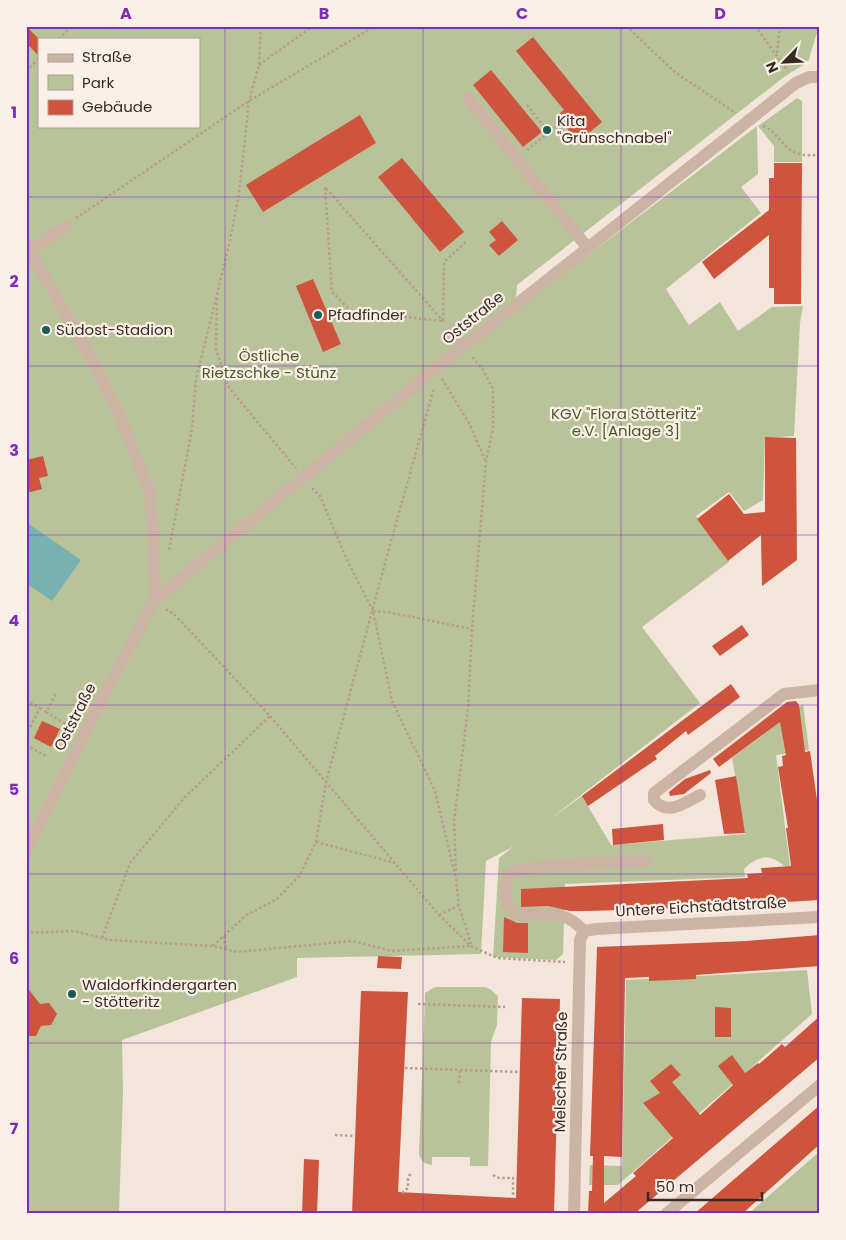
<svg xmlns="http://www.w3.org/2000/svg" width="846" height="1240" viewBox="0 0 846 1240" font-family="Poppins,sans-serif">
<rect width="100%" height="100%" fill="#f3e5da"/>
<!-- green -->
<g fill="#b9c399" fill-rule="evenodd">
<path d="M26 26H819L808 62 784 77 517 285 515 311 757 126 758 174 741 187 761 213 666 289 689 325 720 302 738 331 772 307 803 306 800 323 794 436 765 438 763 500 744 511 729 492 696 516 729 562 642 627 700 703 550 819 582 796 611 845 745 834 732 758 803 704 809 750 776 755 790 866H784C770 853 757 856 744 869L745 877 565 884 563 954 556 960 493 957 499 858 514 846 486 861 481 954 297 958V977L122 1040 123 1092 119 1214H26ZM39 39H199V126H39Z"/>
<path d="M797 98 802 101V162H774V146L758 126Z"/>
<path d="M807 970 812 1014 618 1185H589L590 1165 622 1166 626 980Z"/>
<path d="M435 987H485L490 989 498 996 497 1025 491 1042 488 1166H470V1157H432V1165C424 1164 422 1161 419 1155L425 997V993Z"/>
<path d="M820 1151V1214H748Z"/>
</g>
<!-- water -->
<path fill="#77b2b0" d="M26 522 81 560 52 601 26 583Z"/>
<!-- building -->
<g fill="#ce543d">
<path d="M26 26 39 39V56L26 43Z"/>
<path d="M533 37 602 122 578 142 557 116 564 110 516 51Z"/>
<path d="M491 70 542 132 523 147 473 85Z"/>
<path d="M360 115 376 143 263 212 246 185Z"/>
<path d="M402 158 464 232 440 252 378 177Z"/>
<path d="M774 163H802L801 304H774V288H769V235L714 279 702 262 769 210V178H774Z"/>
<path d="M502 221 518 240 499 256 489 245 496 240 489 232Z"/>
<path d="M313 279 341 344 323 352 296 286Z"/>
<path d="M765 437 796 438 797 560 762 586 761 535 728 561 697 519 729 494 744 514 765 512Z"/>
<path d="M43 456 48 476 39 478 42 489 26 493V460Z"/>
<path d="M742 625 749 635 720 656 712 646Z"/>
<path d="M731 684 740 697 688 735 686 731 655 756 657 759 588 806 582 796Z"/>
<path d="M796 701 799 705 805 752 810 751 820 821V900L683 908 588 911H570L548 906 521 907V889L748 878 747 874 762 873 761 868 791 866 786 828H788L778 767 783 766 782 756 786 755 780 722 719 767 713 759 787 702Z"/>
<path d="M42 721 60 729 51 747 34 738Z"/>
<path d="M710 770 711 773 684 794 670 796 669 792 685 779Z"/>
<path d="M736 776 745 833 724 834 715 780Z"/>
<path d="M663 824 664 840 613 845 612 829Z"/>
<path d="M504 917 517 923H528V953L503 952Z"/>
<path d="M820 935V966L696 975V979L649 981V977L625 978 622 1157 604 1156V1203L636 1176 633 1173 673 1138 643 1103 660 1093 650 1081 671 1064 681 1075 672 1082 700 1115 733 1085 718 1066 732 1055 745 1073 758 1063 759 1064 782 1044 785 1047 820 1016V1057L634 1214H588L589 1191H592L593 1156H590L597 947 746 941Z"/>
<path d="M378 956 402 957 401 969 377 968Z"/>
<path d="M26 986 40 1004 49 1003 57 1014 51 1025 41 1026 36 1036H26Z"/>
<path d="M361 991 408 992 398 1192 516 1198 522 998 560 999 554 1214H352Z"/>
<path d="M715 1007 731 1008V1037H715Z"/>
<path d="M820 1105V1144L742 1214H694Z"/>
<path d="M304 1159 319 1160 317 1214H302Z"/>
</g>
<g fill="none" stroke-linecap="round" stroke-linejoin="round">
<!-- path -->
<g stroke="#b89d8f" stroke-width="2.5" stroke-dasharray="2.5 2.5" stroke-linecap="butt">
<path d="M626 26 676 73 736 113"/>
<path d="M755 26 788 71"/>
<path d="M59 39 72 26"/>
<path d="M777 53 780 26"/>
<path d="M259 65 313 26"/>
<path d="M26 71 39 59"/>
<path d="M527 105 549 133"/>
<path d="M763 126C775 129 782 147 796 153 802 156 813 155 820 155"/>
<path d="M527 150 558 125 573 142"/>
<path d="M76 218 249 101 375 26"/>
<path d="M217 298 216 349 229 388 296 468"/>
<path d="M443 322V321L325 187 332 292 351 311 443 321 444 262 467 241"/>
<path d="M442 379 469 423 485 460"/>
<path d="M312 488 320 496 347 560 373 611 392 701 435 791 456 879"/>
<path d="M169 550 192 429 196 379 230 241 239 193 249 101 259 65 261 26"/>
<path d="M166 609 174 614 270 716 439 915 471 946 497 958 565 962"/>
<path d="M373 611 387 612 472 629"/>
<path d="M26 700 40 708 26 735"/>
<path d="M40 708 46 712 57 692"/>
<path d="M46 712 72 728"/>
<path d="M26 745 46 756"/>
<path d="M316 842 395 863"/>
<path d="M456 871 454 821 468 708 472 629 486 462 493 428V389L482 368 471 356"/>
<path d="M456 879 459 906 471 944"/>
<path d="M439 915 458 906"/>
<path d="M26 933 74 931 110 940 213 946 237 952 352 941 392 951 471 946"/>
<path d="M224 936 226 949"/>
<path d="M102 938 130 863 185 797 270 716"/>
<path d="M213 946 245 916 277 899 300 875 316 842 326 782 388 552 434 388"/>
<path d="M418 1004 505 1007"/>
<path d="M405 1068 520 1072"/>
<path d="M459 1083 460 1070"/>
<path d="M335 1135 355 1136"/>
<path d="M493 1175 499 1178H513V1197"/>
<path d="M402 1193 408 1188V1178L411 1173"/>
</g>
<!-- minor -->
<g stroke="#ccb4a5" stroke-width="12">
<path d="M468 98 587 247"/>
<path d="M26 244 90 357 118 412 150 493 154 548 155 600"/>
<path d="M30 251 67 225"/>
<path d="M450 331 463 347"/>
<path d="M700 795C685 802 668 817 654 800V793L784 694 820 690"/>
<path d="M26 851 100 703 155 600 435 369 796 83 809 77H820"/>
<path d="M584 931C566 912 556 915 532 914 528 914 521 916 517 914 510 911 506 902 506 895 506 889 505 878 510 873 519 865 628 862 647 861"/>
<path d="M584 931 596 929 820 917"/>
<path d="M574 1214 580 940 584 931"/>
<path d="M666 1214 820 1085"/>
</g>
</g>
<!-- grid -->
<path fill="none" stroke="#7b2cbf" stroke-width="1" stroke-opacity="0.55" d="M225 26V1214M423 26V1214M621 26V1214M26 197H820M26 366H820M26 535H820M26 705H820M26 874H820M26 1043H820"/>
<!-- markers -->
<g fill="#1a5c5a" stroke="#fbf0e7" stroke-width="2">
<circle cx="547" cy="130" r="5"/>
<circle cx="318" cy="315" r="5"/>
<circle cx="46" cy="330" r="5"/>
<circle cx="72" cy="994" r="5"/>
</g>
<g text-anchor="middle" stroke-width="4.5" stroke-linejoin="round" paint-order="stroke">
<!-- poi labels -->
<g font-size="15" fill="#372b27" stroke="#fbf0e7" text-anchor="start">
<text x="557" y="126">Kita<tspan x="557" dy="17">"Grünschnabel"</tspan></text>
<text x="328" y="320">Pfadfinder</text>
<text x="56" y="335">Südost-Stadion</text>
<text x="82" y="990">Waldorfkindergarten<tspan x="82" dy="17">- Stötteritz</tspan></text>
</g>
<!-- street labels -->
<g font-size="15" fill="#372b27" stroke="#fbf0e7">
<text transform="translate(473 318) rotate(-39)" y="5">Oststraße</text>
<text transform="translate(75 717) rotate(-63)" y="5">Oststraße</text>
<text transform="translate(701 907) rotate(-3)" y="5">Untere Eichstädtstraße</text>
<text transform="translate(561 1072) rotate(-89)" y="5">Melscher Straße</text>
</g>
<!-- park labels -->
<g font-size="15" fill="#4b5729" stroke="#fbf0e7">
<text x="269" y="361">Östliche<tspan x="269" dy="17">Rietzschke - Stünz</tspan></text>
<text x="626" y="419">KGV "Flora Stötteritz"<tspan x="626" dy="17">e.V. [Anlage 3]</tspan></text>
</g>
</g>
<!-- border -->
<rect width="846" height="1240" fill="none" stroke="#fbf0e7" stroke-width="55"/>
<!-- legend -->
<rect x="38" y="38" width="162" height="90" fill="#fbf0e7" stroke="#ada19a"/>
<rect x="48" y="54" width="25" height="8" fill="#ccb4a5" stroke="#ada19a"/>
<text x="82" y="62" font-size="15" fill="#372b27">Straße</text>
<rect x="48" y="75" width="25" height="15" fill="#b9c399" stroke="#ada19a"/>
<text x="82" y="88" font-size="15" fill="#372b27">Park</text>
<rect x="48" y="100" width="25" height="15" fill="#ce543d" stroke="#ada19a"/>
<text x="82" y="112" font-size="15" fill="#372b27">Gebäude</text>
<!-- north arrow -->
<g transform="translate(784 62) rotate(246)" stroke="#fbf0e7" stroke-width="4" paint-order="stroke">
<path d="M0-4L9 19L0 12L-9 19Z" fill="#372b27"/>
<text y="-8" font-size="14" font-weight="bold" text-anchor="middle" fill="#372b27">N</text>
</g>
<!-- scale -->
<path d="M648 1192v8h114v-8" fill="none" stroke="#372b27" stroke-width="2.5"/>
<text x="656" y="1192" font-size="15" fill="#372b27" stroke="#fbf0e7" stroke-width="4" paint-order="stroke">50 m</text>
<rect x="28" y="28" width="790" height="1184" fill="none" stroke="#7b2cbf" stroke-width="2"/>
<g font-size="16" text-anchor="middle" font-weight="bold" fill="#7b2cbf">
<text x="126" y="19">A</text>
<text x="324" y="19">B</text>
<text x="522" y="19">C</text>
<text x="720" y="19">D</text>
<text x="14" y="118">1</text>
<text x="14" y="287">2</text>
<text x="14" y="456">3</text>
<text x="14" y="626">4</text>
<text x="14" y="795">5</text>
<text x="14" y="964">6</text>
<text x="14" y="1134">7</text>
</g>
</svg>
